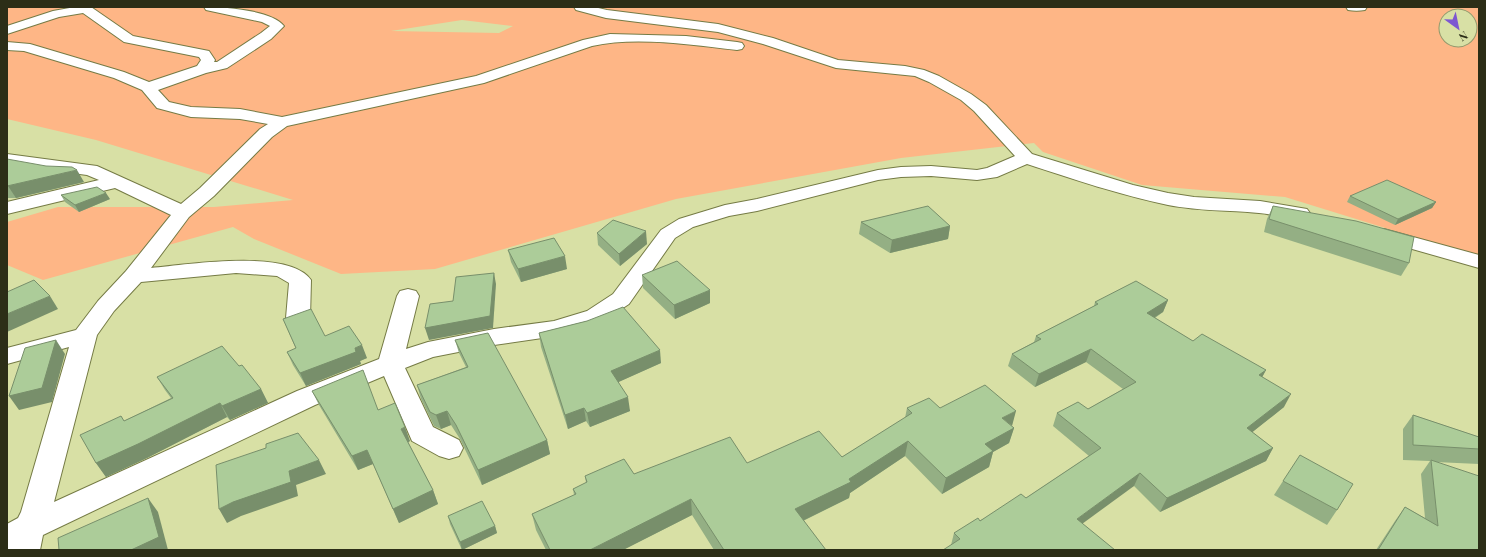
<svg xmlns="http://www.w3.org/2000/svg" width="1486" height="557" viewBox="0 0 1486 557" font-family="'Playfair Display',serif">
<rect width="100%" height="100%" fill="#d8e0a5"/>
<!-- green -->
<path fill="#feb686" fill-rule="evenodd" d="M7 7H1479V257L1285 197 1142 185 1043 152 1034 143 901 158 676 199 435 269 341 274 254 239 233 227 43 280 7 265V222L58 207H214L293 200 96 140 7 119ZM1446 16H1470V40H1446ZM462 20 513 26 499 33 391 31Z"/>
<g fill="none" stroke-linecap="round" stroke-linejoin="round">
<!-- minor casing -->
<g stroke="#757b45" stroke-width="2">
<g id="minor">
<path d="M75 7H91L133 36 209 51 215 60 214 62H217L261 33 270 26 262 22 206 10 204 7C223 7 272 10 284 26L271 39 227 68 206 73 158 90 169 102 191 107 240 109 282 117 476 76 583 40 610 34 686 36 737 42 742 43 744 46 742 49 737 50C692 45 636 36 592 46L484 83 287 126 272 137 214 196 189 217 151 268C186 265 289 248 311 280L310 318 306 323 298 325 290 323 286 318 289 283 277 276 236 273 141 282 114 311 97 335 54 502 297 391 379 359 397 296 400 291 408 289 416 291 419 296 406 349 428 342 494 329 554 321 587 311 613 294 661 230 679 219 725 205 757 199 878 170 901 167 931 166 977 170 987 168 1015 156 974 111 961 100 929 82 915 76 836 68 763 44 718 32 606 18 576 10 574 7H594L607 10 718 24 773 38 838 60 905 66 924 70 939 76 971 94 986 105 1032 154 1133 185 1168 193 1194 197 1260 201 1307 209 1310 213 1307 217C1292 221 1274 214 1259 213 1228 210 1198 211 1168 205 1120 195 1073 179 1027 164L997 177 977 180 931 176 901 177 878 180 757 211 729 216 693 227 675 238 629 304 603 321 556 336 494 345 433 357 405 368 433 427 459 440 463 448 459 456 449 459 439 456 412 441 384 376 315 405 43 535 40 550H7V524L18 518 21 512 69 347 7 364V348L76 330 98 301 126 271 171 215 115 188 7 214V202L99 180 87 175 7 164V154L97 166 181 204 200 188 260 129 268 124 240 119 191 117 157 108 142 90 114 78 24 51 7 50V42L30 44 124 72 149 82 197 66 201 60 199 57 124 42 83 13 59 17 7 34V26L53 11Z"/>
<path d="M1346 7H1367L1365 10C1359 11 1354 11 1348 10Z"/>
<path d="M1384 229 1479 255V268L1377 239 1374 235 1377 231Z"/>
</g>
</g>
<!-- minor -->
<use href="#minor" fill="#fff" fill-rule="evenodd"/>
</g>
<!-- wall -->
<g fill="#94af84">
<path d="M7 159 84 182 16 198H7Z"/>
<path d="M61 195 110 199 79 212 65 202Z"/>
<path d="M1350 196 1436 202 1432 208 1395 225 1347 202Z"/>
<path d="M1273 206 1409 263 1401 276 1264 232 1267 219Z"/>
<path d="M861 222 950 226 948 239 890 253 859 234Z"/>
<path d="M597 233 647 244 620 266 598 245Z"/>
<path d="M508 250 567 269 521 282 511 262Z"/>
<path d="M642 275 710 303 675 319 643 288Z"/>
<path d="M1168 300 1163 312 1155 318 1193 341 1266 370 1262 377 1284 407 1252 432 1273 448 1266 461 1160 512 1134 486 951 545 954 533 1026 498 1089 456 1053 426 1057 413 1088 409 1123 389 1086 362 1035 387 1008 366 1012 354 1034 342 1036 336 1094 306 1095 302Z"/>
<path d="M283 319 325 336 367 358 360 361 361 364 306 386 293 365 287 352 296 349Z"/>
<path d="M587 321 661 363 618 382 630 411 590 427 586 421 568 429 541 347 539 333Z"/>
<path d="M455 340 547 440 550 454 482 485 460 439 451 425 441 429 434 426 421 399 417 385 466 367 459 353Z"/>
<path d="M239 366 261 389 268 403 230 420 227 417 147 458 106 477 96 463 121 416 124 421 171 398 165 390 157 377Z"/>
<path d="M312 391 378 410 410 441 408 442 433 490 438 504 399 523 373 464 358 470 319 405Z"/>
<path d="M907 408H940L1011 426 1014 428 1009 443 993 452 989 467 942 494 905 456 850 493 849 498 803 521 826 550H714L692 515 623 550H546L536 530 532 514 574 495 573 489 586 483 585 476 634 474 747 463 842 457 905 418Z"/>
<path d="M1413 415 1479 437V464L1435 462 1479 550H1376L1395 521 1405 507 1425 518 1421 474 1430 461 1403 460V429Z"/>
<path d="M1283 481 1337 510 1327 525 1274 495Z"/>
<path d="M448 516 495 526 497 533 462 550 450 524Z"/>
</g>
<!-- shaded-wall -->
<g fill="#788f6b">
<path d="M77 170 84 182 16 198 8 186Z"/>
<path d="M106 193 110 199 79 212 75 205Z"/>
<path d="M1436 202 1432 208 1395 225 1398 219Z"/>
<path d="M950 226 948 239 890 253 892 240Z"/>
<path d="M646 231 647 244 620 266 619 254Z"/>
<path d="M565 256 567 269 521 282 518 269Z"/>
<path d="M494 273 496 284 493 328 429 340 425 328Z"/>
<path d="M710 290V303L675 319 674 305Z"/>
<path d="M50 296 58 309 7 332V314Z"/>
<path d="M1168 300 1163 312 1142 325 1147 313Z"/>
<path d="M56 340 65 354 52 402 19 410 9 396Z"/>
<path d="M362 345 367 358 360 361 361 364 306 386 300 373Z"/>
<path d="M1091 349 1086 362 1035 387 1039 374Z"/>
<path d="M660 350 661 363 612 385 611 371Z"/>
<path d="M1266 370 1259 383V375Z"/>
<path d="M261 389 268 403 230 420 222 406Z"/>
<path d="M1291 394 1284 407 1240 442 1247 428Z"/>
<path d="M628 397 630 411 590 427 587 413Z"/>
<path d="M220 403 227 417 147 458 106 477 96 463Z"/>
<path d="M584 408 586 421 568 429 565 415Z"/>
<path d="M447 411 451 425 441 429 436 415Z"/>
<path d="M1016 411 1012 426 1002 418Z"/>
<path d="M405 427 410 441 407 443 401 429Z"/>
<path d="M1014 428 1009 443 993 452 989 467 942 494 946 478 985 444Z"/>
<path d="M547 440 550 454 482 485 478 470Z"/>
<path d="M908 441 905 456 850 493 849 498 794 525 795 509 849 479Z"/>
<path d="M1273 448 1266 461 1160 512 1167 498Z"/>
<path d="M367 450 373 464 358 470 352 456Z"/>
<path d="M319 460 326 474 296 485 298 496 241 516 227 523 219 509 289 471Z"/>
<path d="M1140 473 1134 486 1071 532 1077 519Z"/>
<path d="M433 490 438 504 399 523 393 509Z"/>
<path d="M148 498 158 512 168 550H131Z"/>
<path d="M691 499 692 515 623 550H590Z"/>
<path d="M495 526 497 533 462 550 460 542Z"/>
</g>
<!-- building -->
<g fill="#accc99" stroke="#788f6b">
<path d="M7 159 46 166 72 167 77 170 7 186Z"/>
<path d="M1387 180 1436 202 1398 219 1350 196Z"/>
<path d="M97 187 106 193 75 205 61 195Z"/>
<path d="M928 206 950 226 892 240 861 222Z"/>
<path d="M1273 206 1356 221 1414 237 1409 263 1269 219Z"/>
<path d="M613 220 646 231 619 254 597 233Z"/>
<path d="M554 238 565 256 518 269 508 250Z"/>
<path d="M677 261 710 290 674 305 642 275Z"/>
<path d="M494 273 490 316 425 328 430 304 453 301 456 277Z"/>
<path d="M34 280 50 296 7 314V292Z"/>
<path d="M1136 281 1168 300 1147 313 1193 341 1202 334 1266 370 1259 375 1291 394 1247 428 1273 448 1167 498 1140 473 1077 519 1115 550H943L960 539 954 533 978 518 980 521 1021 494 1026 498 1101 448 1057 413 1078 402 1088 409 1136 382 1091 349 1039 374 1012 354 1041 339 1036 336 1098 304 1095 302Z"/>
<path d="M623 307 660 350 611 371 628 397 587 413 584 408 565 415 539 333 587 321Z"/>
<path d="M311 309 325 336 349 326 362 345 355 348 356 352 300 373 287 352 296 348 283 319Z"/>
<path d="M488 333 547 440 478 470 456 425 447 411 436 415 430 412 417 385 468 367 455 340Z"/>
<path d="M56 340 42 388 9 396 25 348Z"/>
<path d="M222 346 239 366 242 365 261 389 222 406 220 403 138 444 96 463 80 435 121 416 124 421 173 398 157 377Z"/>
<path d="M363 370 378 410 395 403 405 427 401 429 433 490 393 509 367 450 352 456 312 391Z"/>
<path d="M985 385 1016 411 1002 418 1014 428 985 444 993 451 946 478 908 441 849 479 851 482 795 509 826 550H724L691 499 590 550H550L532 514 576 494 573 489 587 482 585 476 624 459 634 474 730 437 747 463 819 431 842 457 912 413 907 408 929 398 940 408Z"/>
<path d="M1413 415 1479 437V449L1413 445Z"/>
<path d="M298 433 319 460 289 471 291 482 233 502 219 509 216 465 266 448V444Z"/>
<path d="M1300 455 1353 484 1337 510 1283 481Z"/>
<path d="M1431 460 1479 476V550H1378L1405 507 1438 526Z"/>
<path d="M148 498 159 537 131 550H59L58 538Z"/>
<path d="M482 501 495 526 460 542 448 516Z"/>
</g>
<!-- border -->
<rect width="1486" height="557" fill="none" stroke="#2c2e17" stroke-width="16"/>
<!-- north arrow -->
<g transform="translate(1458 28) rotate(147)"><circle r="19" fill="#d8e0a5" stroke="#93996c"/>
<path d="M0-3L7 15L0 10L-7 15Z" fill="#7d57d1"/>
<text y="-6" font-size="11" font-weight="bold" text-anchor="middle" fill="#2c2e17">N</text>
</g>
</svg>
